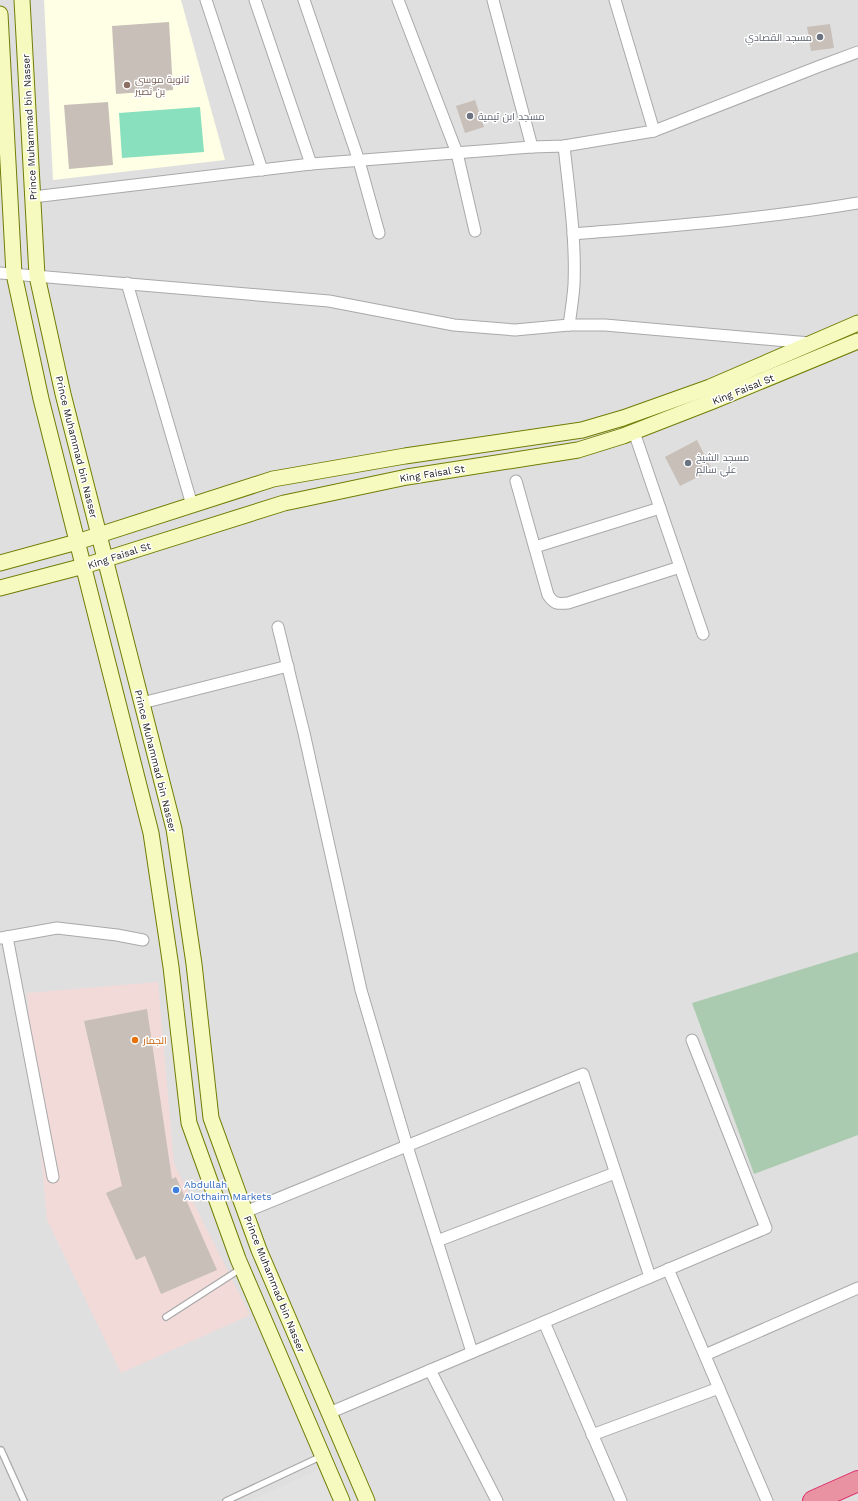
<svg xmlns="http://www.w3.org/2000/svg" width="858" height="1501" viewBox="0 0 858 1501" font-family="'Work Sans',Cairo,sans-serif">
<rect width="100%" height="100%" fill="#f2efe9"/>
<!-- residential -->
<rect fill="#e0dfdf" x="0" y="0" width="858" height="1501"/>
<!-- commercial -->
<path fill="#f2dad9" d="M158 982 174 1164 250 1315 121 1373 47 1220 27 993Z"/>
<!-- education -->
<path fill="#ffffe5" d="M44 0H181L225 160 53 180Z"/>
<!-- cemetery -->
<path fill="#aacbaf" d="M858 952V1135L754 1174 692 1003Z"/>
<!-- pitch -->
<path fill="#88e0be" d="M200 107 204 152 122 158 119 113Z"/>
<!-- parking -->
<path fill="#e2e2e2" d="M320 1469 335 1501H250Z"/>
<!-- building -->
<g fill="#c7bfb8">
<path d="M169 22 173 90 116 94 112 26Z"/>
<path d="M830 24 834 48 811 51 807 27Z"/>
<path d="M475 100 484 127 465 133 456 106Z"/>
<path d="M108 102 113 165 69 169 64 105Z"/>
<path d="M697 440 712 470 680 486 665 457Z"/>
<path d="M147 1009 172 1179 176 1177 217 1270 161 1294 145 1256 136 1260 106 1193 122 1186 84 1021Z"/>
</g>
<g fill="none" stroke-linecap="round" stroke-linejoin="round">
<!-- lane casing -->
<g stroke="#a9a9a9" stroke-width="8">
<g id="lane">
<path d="M166 1317 242 1268"/>
<path d="M1 1450 24 1501"/>
<path d="M226 1501 322 1456"/>
</g>
</g>
<!-- street casing -->
<g stroke="#a9a9a9" stroke-width="13">
<g id="street">
<path d="M206 0 262 170"/>
<path d="M255 0 311 164"/>
<path d="M304 0 359 161 379 233"/>
<path d="M398 0 457 153 475 231"/>
<path d="M493 0 532 147"/>
<path d="M615 0 654 131"/>
<path d="M564 146C569 192 576 239 574 285 573 299 571 312 569 325"/>
<path d="M33 197 311 164 532 147 564 146 654 131 820 66 858 52"/>
<path d="M573 234C669 226 764 219 858 203"/>
<path d="M0 273 329 301 454 325 515 330 569 325H605L810 343"/>
<path d="M127 283 192 505"/>
<path d="M634 432 703 634"/>
<path d="M516 481 548 595C554 604 557 604 568 603L680 567"/>
<path d="M535 547 660 508"/>
<path d="M278 627 304 733 361 990 407 1146 472 1352"/>
<path d="M142 703 288 666"/>
<path d="M7 937 53 1177"/>
<path d="M1 938 57 928 117 935 143 940"/>
<path d="M245 1212 583 1074 650 1277"/>
<path d="M437 1241 615 1173"/>
<path d="M668 1269 767 1501"/>
<path d="M544 1322 621 1501"/>
<path d="M705 1355 858 1288"/>
<path d="M430 1370 497 1501"/>
<path d="M329 1413 766 1228 692 1040"/>
<path d="M592 1435 719 1388"/>
</g>
</g>
<!-- secondary casing -->
<g stroke="#707d05" stroke-width="17">
<g id="secondary">
<path d="M22 0 37 276 63 394 174 829 194 964 211 1118 259 1250 367 1501"/>
<path d="M0 14 14 274 41 399 151 833 171 967 189 1123 238 1259 342 1501"/>
<path d="M0 563 77 542 273 479 405 456 582 430 623 418 710 387 858 323"/>
<path d="M0 588 84 566 284 503 407 477 578 450 623 436 713 401 858 341"/>
</g>
</g>
<!-- highway casing -->
<g stroke="#dc2a67" stroke-width="22">
<path id="highway" d="M813 1501 858 1481"/>
</g>
<!-- lane -->
<use href="#lane" stroke="#fff" stroke-width="5.5"/>
<!-- street -->
<use href="#street" stroke="#fff" stroke-width="11"/>
<!-- secondary -->
<use href="#secondary" stroke="#f7fabf" stroke-width="15"/>
<!-- highway -->
<use href="#highway" stroke="#e892a2" stroke-width="20"/>
</g>
<!-- markers -->
<g fill="#6b7280" stroke="#fff" stroke-width="1.5">
<circle cx="820" cy="37" r="4"/>
<circle cx="470" cy="116" r="4"/>
<circle cx="688" cy="463" r="4"/>
</g>
<circle fill="#8d6e63" stroke="#fff" stroke-width="1.5" cx="127" cy="85" r="4"/>
<circle fill="#e8710a" stroke="#fff" stroke-width="1.5" cx="135" cy="1040" r="4"/>
<circle fill="#3f7fe0" stroke="#fff" stroke-width="1.5" cx="176" cy="1190" r="4"/>
<g text-anchor="middle" stroke-width="3" stroke-linejoin="round" paint-order="stroke">
<!-- worship labels -->
<g font-size="10" fill="#5b616d" stroke="#fff" text-anchor="start">
<text x="812" y="41" text-anchor="end">مسجد القصادي</text>
<text x="478" y="120">مسجد ابن تيمية</text>
<text x="696" y="461">مسجد الشيخ<tspan x="696" dy="12">علي سالم</tspan></text>
</g>
<!-- education labels -->
<g font-size="10" fill="#785e54" stroke="#fff" text-anchor="start">
<text x="135" y="83">ثانوية موسى<tspan x="135" dy="12">بن نصير</tspan></text>
</g>
<!-- street labels -->
<g font-size="10" fill="#222" stroke="#fff">
<text transform="translate(29 127) rotate(-93)" y="4">Prince Muhammad bin Nasser</text>
<text transform="translate(743 389) rotate(-22)" y="4">King Faisal St</text>
<text transform="translate(77 447) rotate(76)" y="4">Prince Muhammad bin Nasser</text>
<text transform="translate(432 473) rotate(-9)" y="4">King Faisal St</text>
<text transform="translate(119 555) rotate(-18)" y="4">King Faisal St</text>
<text transform="translate(156 761) rotate(76)" y="4">Prince Muhammad bin Nasser</text>
<text transform="translate(275 1284) rotate(68)" y="4">Prince Muhammad bin Nasser</text>
</g>
<!-- food labels -->
<g font-size="10" fill="#c56008" stroke="#fff" text-anchor="start">
<text x="143" y="1044">الجمار</text>
</g>
<!-- shop labels -->
<g font-size="10" fill="#366cbe" stroke="#fff" text-anchor="start">
<text x="184" y="1188">Abdullah<tspan x="184" dy="12">AlOthaim Markets</tspan></text>
</g>
</g>
</svg>
